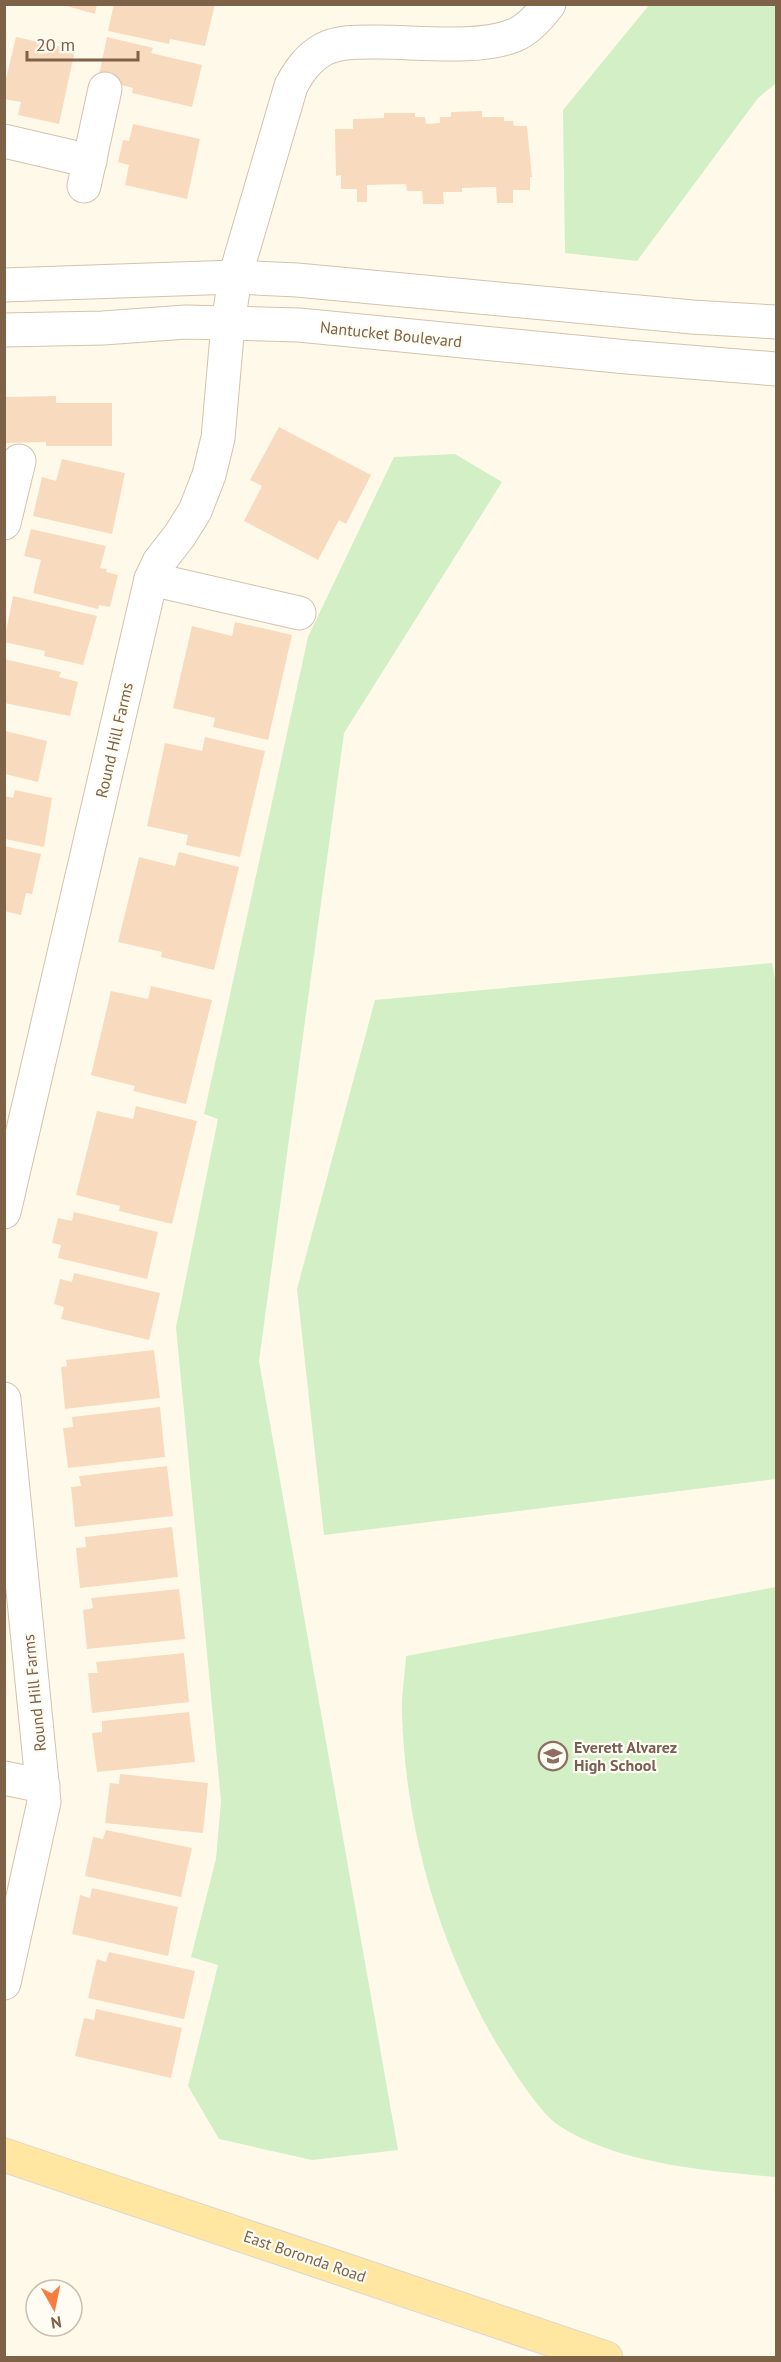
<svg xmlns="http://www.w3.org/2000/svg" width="781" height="2362" viewBox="0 0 781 2362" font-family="'PT Sans',sans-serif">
<rect width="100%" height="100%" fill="#fff9ea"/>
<!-- green -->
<g fill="#d2efc5">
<path d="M650 4 776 5V83L758 98 637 261 565 253 563 110Z"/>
<path d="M455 454 502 482 344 733 259 1361 398 2150 312 2160 219 2139 188 2086 218 1965 191 1957 216 1859 221 1801 176 1327 218 1119 204 1114 308 637 394 457Z"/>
<path d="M772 963 776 985V1479L324 1535 297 1289 375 1000Z"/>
<path d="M776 1587V2177C709 2171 616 2164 558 2125 538 2111 511 2067 498 2046 439 1946 406 1831 402 1715 401 1696 405 1675 406 1656Z"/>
</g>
<!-- building -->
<g fill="#f8dbbe">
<path d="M60 4H97L95 14Z"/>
<path d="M114 4H215L205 46 170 39 169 44 108 31Z"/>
<path d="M16 37 75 50 59 124 18 115 21 102 4 99V87Z"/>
<path d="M107 37 153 48 151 53 202 65 192 107 132 93 133 88 98 79Z"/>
<path d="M482 111V117H504V121H513L514 126H527L532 177H530V190H513V203H497L496 187 462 188V192H443L444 204H423L422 191H407L406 184 367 185V202H357V189H341V175L336 176 335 129H353V119L384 118V113H415V117H425L426 124 440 123V117H451V112Z"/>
<path d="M133 124 200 139 187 199 125 185 129 165 118 162 123 140 129 141Z"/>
<path d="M56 396V403H112V446H46V442L4 443V397Z"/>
<path d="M279 427 371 475 346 524 339 520 318 560 244 521 262 486 250 480Z"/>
<path d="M62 459 125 473 112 534 33 516 42 477 56 481Z"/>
<path d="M31 529 106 546 100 568 107 569 106 572 118 575 110 607 99 605 98 609 33 593 41 560 24 556Z"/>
<path d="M13 596 97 616 83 665 44 656 45 651 4 642Z"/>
<path d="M235 622 292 635 268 740 213 727 215 718 173 708 192 626 232 636Z"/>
<path d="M4 659 61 672 59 677 78 682 70 716 4 703Z"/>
<path d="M5 731 47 741 38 782 5 774Z"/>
<path d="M205 737 265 751 240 857 186 845 188 835 147 826 165 743 202 751Z"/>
<path d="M15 790 52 798 44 847 5 839V796L13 798Z"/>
<path d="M4 846 41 854 32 894 26 893 21 915 4 911Z"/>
<path d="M179 852 239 867 214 970 161 957 162 952 118 942 139 857 175 866Z"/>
<path d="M151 986 212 1000 186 1104 133 1091 135 1086 91 1075 111 991 148 999Z"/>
<path d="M136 1106 197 1121 172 1224 119 1211 120 1206 76 1195 97 1111 133 1119Z"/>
<path d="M74 1212 158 1232 147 1279 58 1258 61 1245 52 1243 58 1218 72 1221Z"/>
<path d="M74 1273 160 1293 149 1340 61 1319 64 1307 54 1304 60 1279 72 1282Z"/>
<path d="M154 1350 160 1398 65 1409 61 1367 67 1366 66 1360Z"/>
<path d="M160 1407 165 1457 68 1468 63 1428 73 1427 72 1417Z"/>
<path d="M167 1466 173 1516 75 1527 71 1487 81 1486 79 1476Z"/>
<path d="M172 1527 178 1577 80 1588 76 1548 86 1547 85 1537Z"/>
<path d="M179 1589 185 1639 87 1649 83 1610 93 1608 91 1598Z"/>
<path d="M184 1653 189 1702 92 1713 88 1673H98L96 1662Z"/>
<path d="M189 1712 195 1762 97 1772 92 1733 102 1732V1721Z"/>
<path d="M120 1774 208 1783 203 1833 105 1823 110 1783 119 1784Z"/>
<path d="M106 1830 192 1848 181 1897 85 1876 93 1837 103 1839Z"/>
<path d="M92 1888 178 1907 168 1956 72 1934 80 1895 90 1898Z"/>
<path d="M109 1952 195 1971 184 2019 88 1998 97 1959 106 1962Z"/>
<path d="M96 2009 182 2028 171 2078 75 2056 84 2018 94 2020Z"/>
</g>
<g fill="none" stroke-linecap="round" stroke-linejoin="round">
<!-- minor casing -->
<g stroke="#d4c2ad" stroke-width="35">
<g id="minor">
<path d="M4 141 90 161"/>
<path d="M84 186 105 89"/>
<path d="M4 285 235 277 297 280 692 317 776 322"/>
<path d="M4 330 103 328 186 322 299 325 627 357 776 369"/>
<path d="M4 523 19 461"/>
<path d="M151 579 299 613"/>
<path d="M4 1212 151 579 159 562 180 535 195 511 209 475 218 438 228 324 235 277 291 86C299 71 308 58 324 49 340 41 361 42 378 42 418 42 479 50 515 35 529 29 540 16 549 4"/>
<path d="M4 1399 44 1802 4 1983"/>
<path d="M4 1778 43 1786"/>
</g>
</g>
<!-- major casing -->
<g stroke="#ddd6cf" stroke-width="35">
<path id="major" d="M4 2155 606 2358"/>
</g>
<!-- minor -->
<use href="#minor" stroke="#fff" stroke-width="33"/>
<!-- major -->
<use href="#major" stroke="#ffe6a1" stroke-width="33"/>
</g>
<!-- icons -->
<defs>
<g id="school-ring" transform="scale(1.5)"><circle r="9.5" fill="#fffcf3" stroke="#8d6e63" stroke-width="1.5"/><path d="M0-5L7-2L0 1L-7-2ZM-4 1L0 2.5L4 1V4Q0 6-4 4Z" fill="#8d6e63"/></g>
</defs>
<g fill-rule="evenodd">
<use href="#school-ring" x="553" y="1756"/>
</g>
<g text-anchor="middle" stroke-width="4.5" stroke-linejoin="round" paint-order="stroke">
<!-- street labels -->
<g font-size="16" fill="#7e6248" stroke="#fffcf3">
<text transform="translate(391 334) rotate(6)" y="6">Nantucket Boulevard</text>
<text transform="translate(114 740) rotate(-77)" y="6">Round Hill Farms</text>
<text transform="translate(34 1693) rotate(-96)" y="6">Round Hill Farms</text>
<text transform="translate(305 2256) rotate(19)" y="6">East Boronda Road</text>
</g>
<!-- education labels -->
<g font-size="16" font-weight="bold" fill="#785e54" stroke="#fffcf3" text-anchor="start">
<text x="574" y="1753">Everett Alvarez<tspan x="574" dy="18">High School</tspan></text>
</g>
</g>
<!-- border -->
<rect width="781" height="2362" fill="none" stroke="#7e6248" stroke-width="12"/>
<!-- north arrow -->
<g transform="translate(54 2308) rotate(171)"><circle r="28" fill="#fffcf3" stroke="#cbbeaf" stroke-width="1.5"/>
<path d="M0-4.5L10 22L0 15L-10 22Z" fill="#f67e42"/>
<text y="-9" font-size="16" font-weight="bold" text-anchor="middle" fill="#7e6248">N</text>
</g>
<!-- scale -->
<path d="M27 51v9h111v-9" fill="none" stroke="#7e6248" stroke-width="3"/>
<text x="36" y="51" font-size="18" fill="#7e6248" stroke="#fffcf3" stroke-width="4.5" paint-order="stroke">20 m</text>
</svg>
